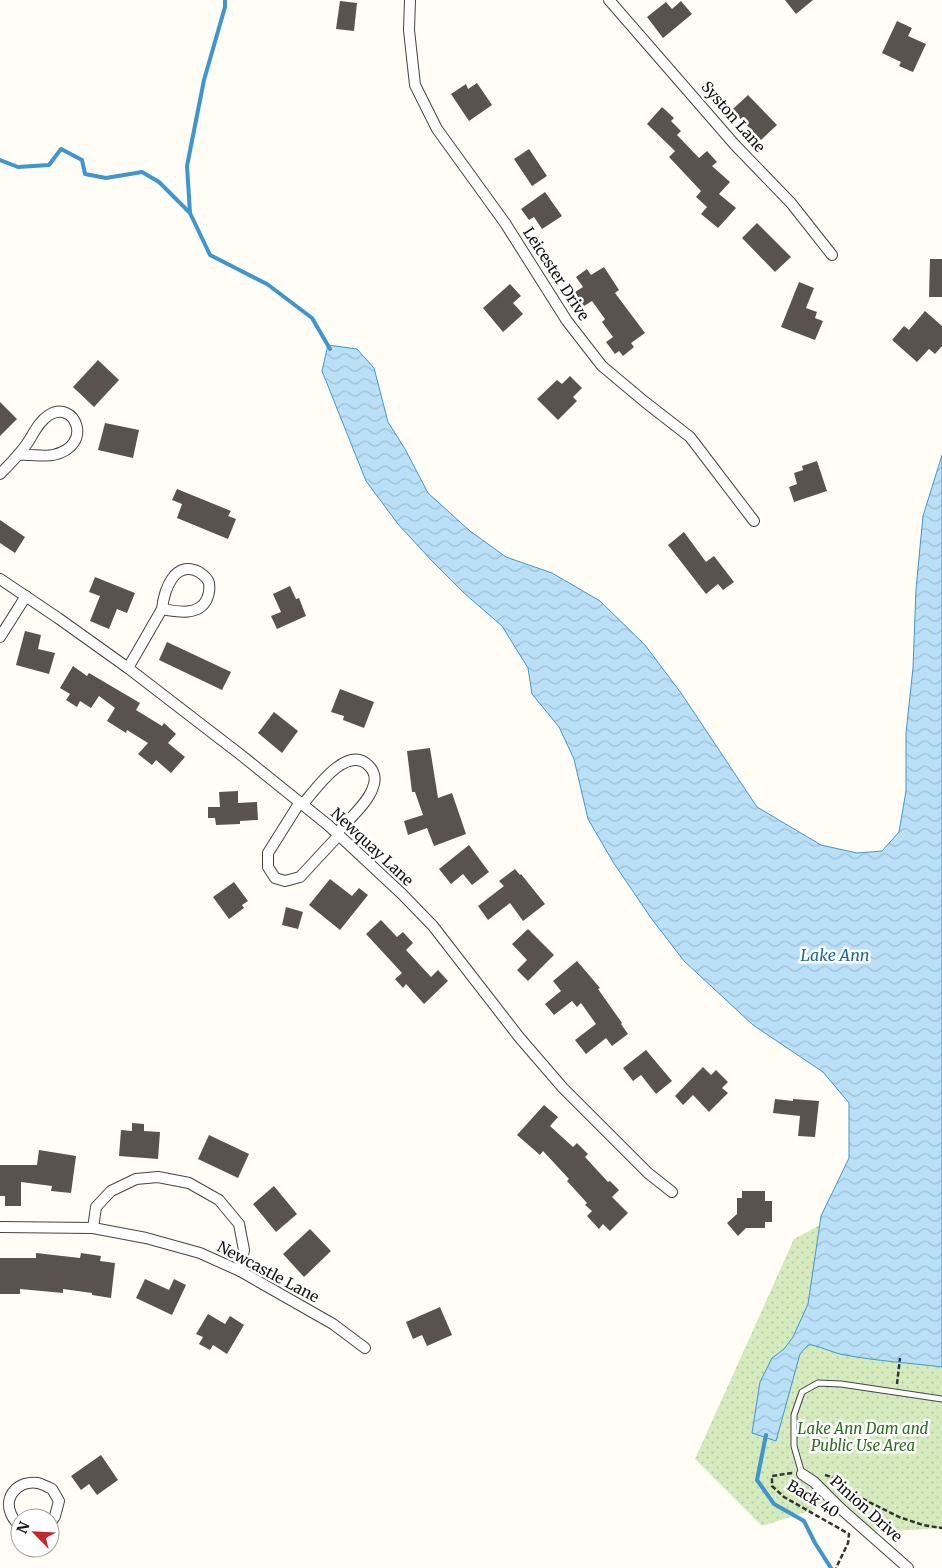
<svg xmlns="http://www.w3.org/2000/svg" width="942" height="1568" viewBox="0 0 942 1568" font-family="Merriweather,serif">
<defs>
<pattern id="green-dots" width="8" height="8" patternUnits="userSpaceOnUse" patternTransform="scale(1.25)"><rect width="8" height="8" fill="#d5ebbd"/><path d="M2 2h.1M6 6h.1" fill="none" stroke="#b6c8a1" stroke-width="1.8" stroke-linecap="round"/></pattern>
<pattern id="water-waves" width="16" height="10" patternUnits="userSpaceOnUse" patternTransform="scale(1.25)"><rect width="16" height="10" fill="#b9e0f7"/><path d="M0 5q4-4 8 0t8 0" fill="none" stroke="#9ebfd3"/></pattern>
</defs>
<rect width="100%" height="100%" fill="#fffdf5"/>
<!-- green -->
<path fill="url(#green-dots)" d="M820 1225 808 1304 793 1337 784 1349 772 1358 760 1382 752 1433 776 1441 800 1354 808 1345C816 1344 835 1354 845 1355 877 1361 910 1363 942 1367V1528L879 1532 822 1507 762 1526 695 1459 794 1239Z"/>
<!-- water -->
<path fill="url(#water-waves)" stroke="#3f96cf" d="M328 345 357 349 374 368 388 422 405 449 428 493 470 531 506 557 552 573 600 601 645 645 681 693 757 807 821 845 857 853 882 851 899 832 906 791V733L913 668 916 589 923 516 942 455V1367C910 1363 877 1361 845 1355 835 1354 816 1344 808 1345L800 1354 776 1441 752 1433 760 1382 772 1358 784 1349 793 1337 808 1304 821 1216 849 1158V1103L823 1072 753 1025 684 961 651 918 613 862 588 819 574 759 559 727 532 694 528 668 502 626 464 593 431 560 398 524 366 481 322 371Z"/>
<g fill="none" stroke-linecap="round" stroke-linejoin="round">
<!-- stream -->
<g stroke="#3f96cf" stroke-width="4">
<path d="M225 0V7L204 80 187 166 190 213 210 255 267 284 312 318 330 349"/>
<path d="M0 160 18 167 49 165 61 149 82 160 85 174 106 178 142 172 159 182 190 213"/>
<path d="M766 1435 757 1480 774 1504 804 1521 815 1543 831 1568"/>
</g>
</g>
<!-- building -->
<g fill="#5a524d">
<path d="M785 0H813L796 14Z"/>
<path d="M340 1 357 3 354 31 336 29Z"/>
<path d="M681 1 692 14 663 38 647 17 666 2 672 9Z"/>
<path d="M897 21 912 28 908 36 926 44 913 72 899 66 901 62 882 53Z"/>
<path d="M477 83 492 105 469 121 451 94 466 84 468 89Z"/>
<path d="M748 95 777 125 761 140 732 110Z"/>
<path d="M662 107 674 118 671 121 681 131 677 135 699 158 707 151 717 162 712 166 730 182 719 194 736 208 718 228 701 214 707 207 696 197 701 191 669 157 675 151 647 124Z"/>
<path d="M529 149 547 176 532 186 514 159Z"/>
<path d="M545 192 562 216 542 229 534 217 529 220 521 209Z"/>
<path d="M757 223 791 257 775 272 742 238Z"/>
<path d="M930 259H942V297H929Z"/>
<path d="M604 267 619 290 615 293 645 333 631 343 634 347 623 356 619 351 615 354 606 342 613 337 602 322 605 319 592 301 584 306 575 292 583 287 576 277 587 269 591 275Z"/>
<path d="M799 282 814 288 806 308 817 312 815 318 823 321 815 340 781 327Z"/>
<path d="M510 284 521 296 513 303 523 314 503 332 483 308Z"/>
<path d="M925 311 942 326V346L935 354 929 349 917 362 892 340 904 326 909 330Z"/>
<path d="M98 360 119 380 94 407 73 387Z"/>
<path d="M570 376 582 388 573 397 577 401 558 420 537 399 557 380 562 384Z"/>
<path d="M0 402 17 419 0 436Z"/>
<path d="M105 423 139 430 133 458 98 450Z"/>
<path d="M817 461 827 491 794 502 789 487 797 484 794 473 803 470 802 466Z"/>
<path d="M177 489 231 511 228 516 236 519 228 539 177 518 182 504 172 500Z"/>
<path d="M0 520 25 537 15 553 0 543Z"/>
<path d="M684 532 706 562 714 556 734 582 723 590 718 584 706 594 668 545Z"/>
<path d="M95 577 135 593 127 613 117 609 109 629 90 621 100 596 89 592Z"/>
<path d="M290 586 296 599 299 598 306 616 277 629 271 616 281 612 273 594Z"/>
<path d="M25 631 41 635 38 649 55 653 49 674 16 665Z"/>
<path d="M167 642 231 672 222 690 159 660Z"/>
<path d="M73 666 87 676 89 673 140 703 136 710 162 726 164 723 176 734 168 743 185 757 171 773 156 760 152 765 138 754 148 743 127 730 126 733 107 721 115 708 99 696 91 708 80 701 77 707 66 700 70 694 60 688Z"/>
<path d="M340 689 374 702 364 728 343 720 344 716 331 712Z"/>
<path d="M274 712 298 731 282 753 258 733Z"/>
<path d="M430 748 438 798 452 793 466 834 434 846 427 828 408 835 404 821 423 815 415 792H412L407 751Z"/>
<path d="M238 791V803L257 802 258 820 240 821V824L216 825 215 818H208V807H220L219 792Z"/>
<path d="M469 845 489 872 472 885 463 874 451 884 439 869Z"/>
<path d="M515 869 520 875 521 874 545 904 523 921 510 903 488 920 478 906 504 886 499 881Z"/>
<path d="M330 879 352 896 359 888 368 895 340 930 309 905Z"/>
<path d="M234 882 248 901 242 905 244 908 229 919 213 897Z"/>
<path d="M286 907 303 912 298 929 282 925Z"/>
<path d="M381 920 397 937 403 932 413 943 406 950 431 977 438 970 448 981 424 1004 406 984 403 988 395 979 402 973 366 934Z"/>
<path d="M528 929 554 955 528 981 517 970 527 960 512 944Z"/>
<path d="M577 961 600 988 598 989 622 1023 621 1024 628 1034 612 1046 606 1038 586 1054 575 1040 596 1024 581 1003 577 1007 572 1001 554 1015 545 1004 561 991 553 981Z"/>
<path d="M646 1050 672 1081 656 1094 641 1075 633 1081 623 1068Z"/>
<path d="M703 1067 711 1075 716 1070 728 1082 722 1088 728 1093 709 1112 693 1095 683 1105 675 1096Z"/>
<path d="M775 1099 793 1101V1099L819 1101 815 1137 798 1136 800 1116 773 1113Z"/>
<path d="M544 1105 558 1117 550 1126 573 1147 577 1143 588 1154 585 1157 608 1182 610 1181 619 1190 612 1197 628 1213 610 1231 603 1224 599 1229 587 1216 592 1211 585 1205 587 1203 567 1181 569 1179 543 1151 540 1155 517 1135Z"/>
<path d="M132 1123 144 1124V1131L160 1132 158 1159 119 1156 121 1130 132 1131Z"/>
<path d="M209 1135 249 1154 238 1178 198 1159Z"/>
<path d="M39 1150 76 1156 71 1193 51 1191 52 1186 21 1182V1206H5V1196H0V1165H37Z"/>
<path d="M274 1186 297 1214 276 1232 253 1204Z"/>
<path d="M742 1191H765V1201H772V1222H765V1228H746L738 1236 727 1223 737 1214V1198H742Z"/>
<path d="M310 1229 331 1251 304 1277 283 1254Z"/>
<path d="M36 1253 80 1258 81 1253 101 1256 100 1261 115 1263 111 1298 92 1295V1293L63 1289V1293L20 1289V1294H0V1258H36Z"/>
<path d="M145 1279 169 1290 174 1279 186 1285 172 1315 136 1298Z"/>
<path d="M440 1307 452 1335 427 1346 422 1335 413 1339 406 1322Z"/>
<path d="M208 1314 225 1324 230 1316 244 1325 227 1354 213 1345 210 1350 199 1344 203 1337 196 1334Z"/>
<path d="M101 1455 118 1480 97 1495 89 1484 81 1490 71 1476Z"/>
</g>
<g fill="none" stroke-linecap="round" stroke-linejoin="round">
<!-- service casing -->
<g stroke="#444" stroke-width="7">
<path id="service" d="M802 1474 794 1446V1415L802 1392 818 1383 841 1384 942 1399"/>
</g>
<!-- minor casing -->
<g stroke="#444" stroke-width="12">
<g id="minor">
<path d="M410 0 409 30 415 85 437 129 505 223 567 321 602 366 645 402 690 437 754 521"/>
<path d="M609 0 735 145 791 203 832 255"/>
<path d="M0 474C9 465 18 456 26 445 34 434 37 423 49 415 75 399 95 446 53 455 45 457 29 454 19 455"/>
<path d="M0 579 58 618 128 668 241 755 328 825 402 894 433 926 519 1037 563 1088 648 1173 672 1192"/>
<path d="M0 637 26 596"/>
<path d="M128 668 162 609C178 612 199 616 207 599 209 594 210 589 209 583 208 579 202 574 199 572 174 559 164 591 162 609"/>
<path d="M300 802 268 853V867L275 878 285 881 300 877 339 835"/>
<path d="M303 804C315 790 347 743 369 766 375 772 376 780 373 787 369 802 347 821 337 833"/>
<path d="M0 1227 93 1228 146 1238 200 1253 240 1271 333 1324 365 1348"/>
<path d="M93 1228 96 1207 111 1191 136 1179 158 1177 189 1183 219 1200 239 1224 244 1250 240 1271"/>
<path d="M802 1474 814 1482 840 1508 908 1568"/>
<path d="M20 1527C17 1523 13 1519 11 1514 3 1496 19 1480 38 1483 42 1484 48 1487 52 1489L59 1501 55 1516 50 1524"/>
</g>
</g>
<!-- path -->
<g stroke="#333" stroke-width="2.5" stroke-dasharray="5 2.5" stroke-linecap="butt">
<path d="M897 1384 900 1358"/>
<path d="M792 1473 772 1476V1486L784 1497 849 1534 848 1543 836 1568"/>
<path d="M825 1475 832 1477 847 1491 899 1517 923 1525 942 1528"/>
</g>
<!-- service -->
<use href="#service" stroke="#fff" stroke-width="5"/>
<!-- minor -->
<use href="#minor" stroke="#fff" stroke-width="10"/>
</g>
<g text-anchor="middle" stroke-width="5" stroke-linejoin="round" paint-order="stroke">
<!-- street labels -->
<g font-size="15" fill="#111" stroke="#fff">
<text transform="translate(733 117) rotate(49)" y="5">Syston Lane</text>
<text transform="translate(556 274) rotate(57)" y="5">Leicester Drive</text>
<text transform="translate(372 847) rotate(43)" y="5">Newquay Lane</text>
<text transform="translate(268 1272) rotate(28)" y="5">Newcastle Lane</text>
<text transform="translate(813 1499) rotate(31)" y="5">Back 40</text>
<text transform="translate(866 1509) rotate(42)" y="5">Pinion Drive</text>
</g>
<!-- park labels -->
<g font-size="15" font-style="italic" fill="#2f6b1f" stroke="#fff">
<text x="863" y="1434">Lake Ann Dam and<tspan x="863" dy="17">Public Use Area</tspan></text>
</g>
<!-- water labels -->
<g font-size="16" font-style="italic" fill="#1768a6" stroke="#fff">
<text x="835" y="961">Lake Ann</text>
</g>
</g>
<!-- north arrow -->
<g transform="translate(35 1533) rotate(294)"><circle r="24" fill="#ffffff" stroke="#a0a0a0"/>
<path d="M0-4L9 19L0 12L-9 19Z" fill="#c4262e"/>
<text y="-8" font-size="14" font-weight="bold" text-anchor="middle" fill="#111111">N</text>
</g>
</svg>
